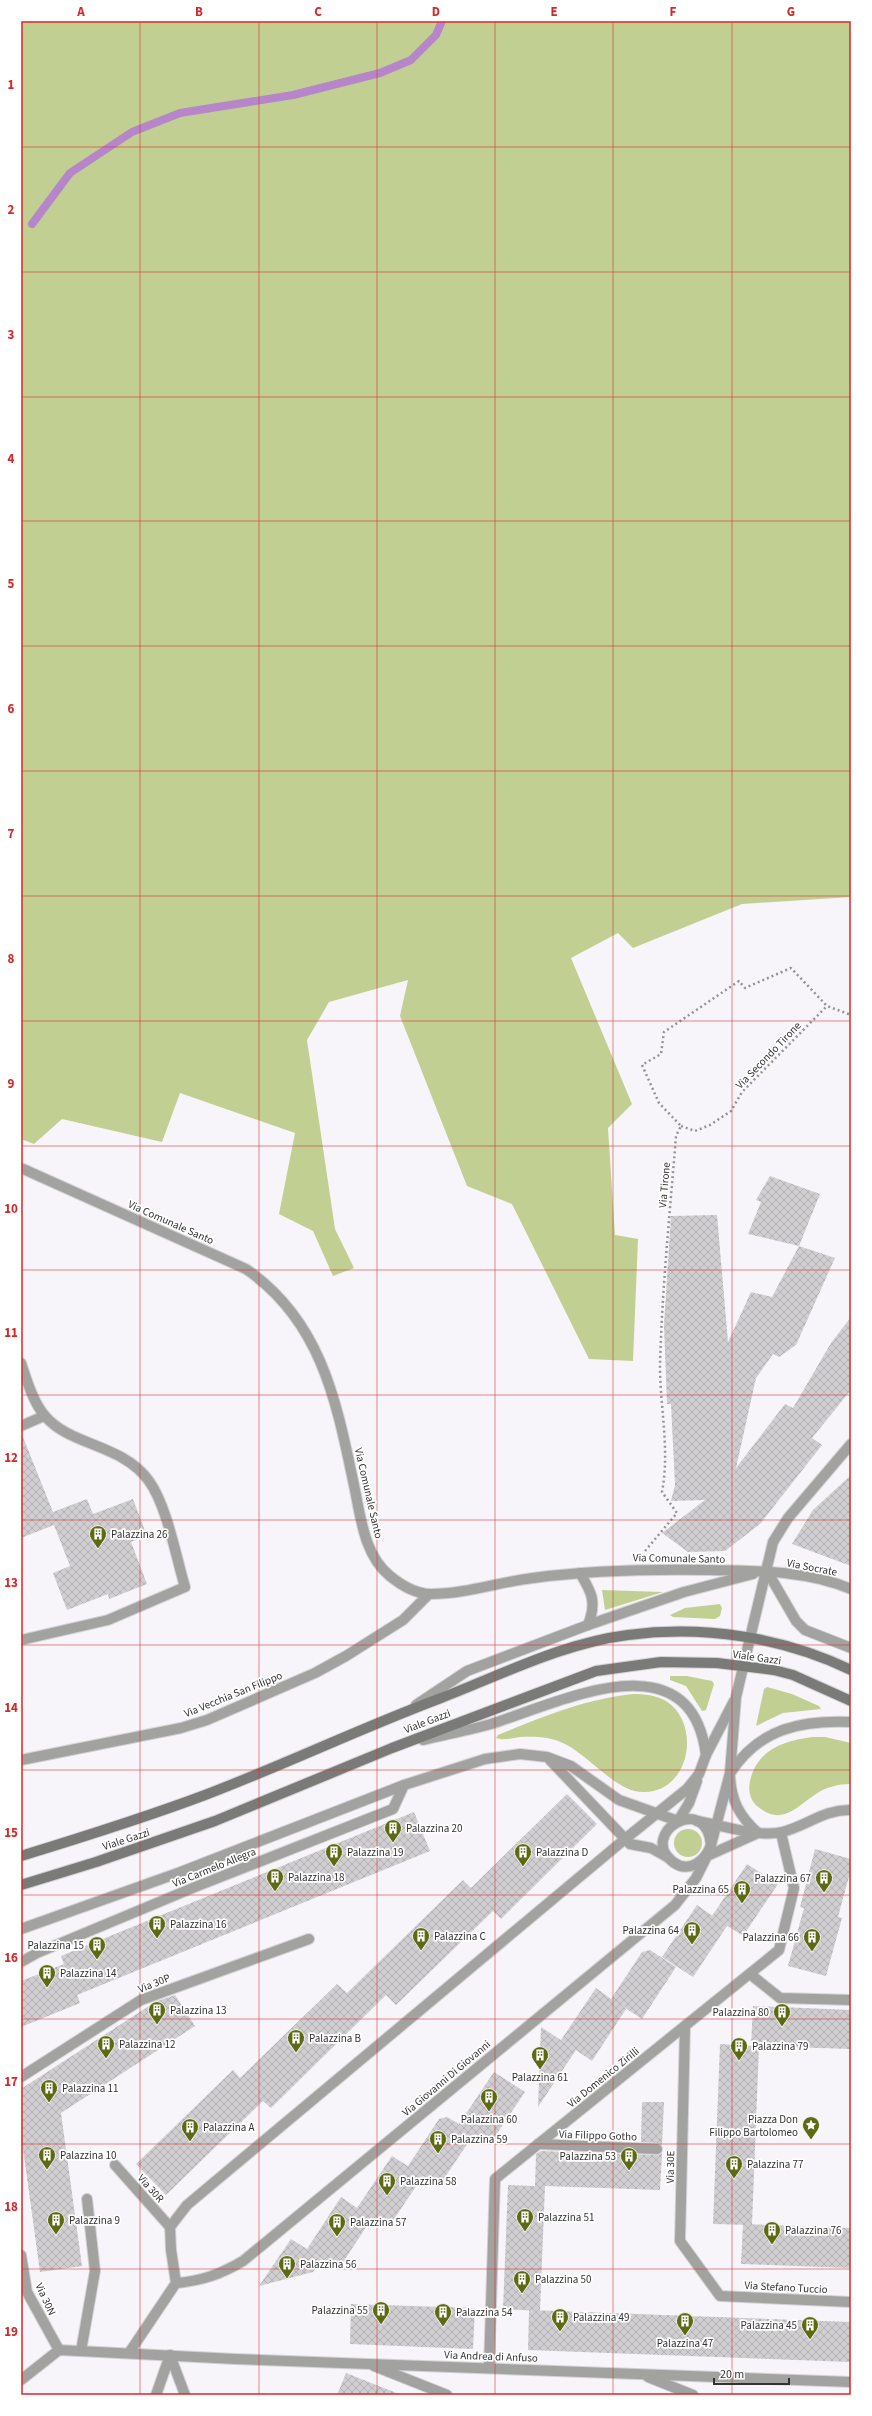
<svg xmlns="http://www.w3.org/2000/svg" width="872" height="2416" viewBox="0 0 872 2416" font-family="'Source Sans 3',sans-serif">
<defs>
<pattern id="building-cross-hatch" width="8" height="8" patternUnits="userSpaceOnUse"><rect width="8" height="8" fill="#d1ced2"/><path d="M0 0l8 8M0 8l8-8" fill="none" stroke="#b4b1b5"/></pattern>
</defs>
<rect width="100%" height="100%" fill="#f7f5f9"/>
<!-- green -->
<g fill="#c2cf92">
<path d="M21 21H851V897L742 904 633 948 618 933 571 958 632 1104 608 1128 615 1235 638 1239 633 1361 589 1359 512 1204 467 1186 400 1016 408 980 329 1002 307 1040 335 1229 354 1268 333 1276 313 1231 279 1214 295 1133 180 1093 162 1142 62 1119 34 1144 21 1139Z"/>
<path d="M602 1590 663 1592 605 1610Z"/>
<path d="M720 1604 722 1608 720 1616 715 1619 673 1617 670 1615 685 1608Z"/>
<path d="M670 1676H687L712 1681 714 1684 706 1710 702 1711 686 1686 670 1680Z"/>
<path d="M767 1687 792 1694 819 1706 821 1709 783 1713 756 1726 764 1689Z"/>
<path d="M633 1694C644 1694 656 1695 666 1701 702 1724 690 1792 644 1792 617 1793 591 1757 565 1744 552 1737 535 1736 520 1737 513 1738 504 1741 496 1738L498 1735C542 1717 585 1699 633 1694Z"/>
<path d="M812 1737H825L851 1743V1784C839 1784 826 1787 816 1794 796 1807 782 1827 757 1806 750 1800 748 1790 750 1781 757 1750 783 1741 812 1737Z"/>
<circle cx="688" cy="1843" r="14"/>
</g>
<g fill="none" stroke-linecap="round" stroke-linejoin="round">
<!-- stream -->
<path stroke="#b685ca" stroke-width="8" d="M32 224 70 173 132 132 180 113 293 95 380 73 411 60 436 35 442 21"/>
</g>
<!-- building -->
<g fill="url(#building-cross-hatch)">
<path d="M770 1176 820 1194 799 1246 748 1234 761 1202 756 1200Z"/>
<path d="M717 1215 728 1342 751 1292 772 1297 799 1246 835 1258 796 1345 779 1357 773 1354 756 1378 736 1468 785 1404 793 1408 831 1343 851 1317V1390L812 1438 822 1445 760 1524 725 1551 688 1552 662 1533 705 1500 671 1501 675 1485 671 1404H667L664 1325 671 1216Z"/>
<path d="M21 1432 53 1512 87 1499 93 1514 133 1499 147 1536 131 1542 147 1584 109 1599 108 1594 67 1610 53 1573 70 1566 54 1525 21 1538Z"/>
<path d="M851 1475V1566L792 1544 813 1510Z"/>
<path d="M567 1794 597 1824 501 1919 493 1911 396 2005 386 1995 271 2108 263 2101 166 2195 136 2164 233 2070 240 2078 337 1984 347 1993 463 1880 471 1888Z"/>
<path d="M414 1812 430 1851 77 1995 80 2003 21 2027V1981L64 1964 61 1956Z"/>
<path d="M815 1849 851 1859V1869L838 1917 842 1918 826 1976 788 1966 804 1908 800 1907Z"/>
<path d="M747 1864 778 1884 743 1936 712 1916Z"/>
<path d="M697 1905 727 1926 693 1977 662 1957Z"/>
<path d="M650 1950 676 1967 642 2019 619 2004 626 2009 592 2061 561 2040 596 1988 611 1999 642 1952Z"/>
<path d="M175 1995 195 2026 61 2113 82 2266 40 2272 21 2134V2089L155 2002Z"/>
<path d="M753 2006 851 2010V2049L758 2046H759L752 2225 713 2224 720 2044 751 2046Z"/>
<path d="M541 2027 576 2050 538 2107Z"/>
<path d="M494 2072 525 2092 492 2141H485L474 2134 439 2186 423 2176 388 2228 372 2218 338 2270 311 2252 322 2260 313 2272 259 2286 291 2239 307 2249 341 2197 357 2208 392 2156 408 2166 439 2119 447 2117 459 2124Z"/>
<path d="M642 2102H664L662 2145 657 2143 641 2142Z"/>
<path d="M541 2151 657 2155 662 2153 660 2190 545 2186 540 2311 503 2309 508 2185 535 2186 536 2154Z"/>
<path d="M743 2224 851 2228V2268L741 2264Z"/>
<path d="M351 2304 475 2308 473 2349 350 2344Z"/>
<path d="M529 2310 851 2322V2362L528 2350Z"/>
<path d="M346 2373 399 2394V2395H337Z"/>
</g>
<g fill="none" stroke-linecap="round" stroke-linejoin="round">
<!-- minor casing -->
<g stroke="#d4d2d5" stroke-width="12">
<g id="minor">
<path d="M21 1168 246 1269C323 1322 337 1405 355 1490 361 1520 365 1556 390 1576 401 1585 416 1594 431 1594 465 1594 499 1582 533 1578 592 1570 650 1569 709 1570 756 1571 807 1570 851 1589"/>
<path d="M21 1363C27 1381 33 1402 45 1416 70 1446 123 1444 149 1481 167 1506 176 1557 185 1587L108 1620 21 1640"/>
<path d="M21 1426 44 1416"/>
<path d="M767 1571 796 1621 805 1630 851 1648"/>
<path d="M580 1573C592 1593 597 1602 588 1625"/>
<path d="M750 1638 773 1542 788 1518 851 1444"/>
<path d="M416 1705 467 1671 588 1625 684 1592 753 1574"/>
<path d="M423 1740C445 1735 469 1730 491 1724 561 1702 691 1636 706 1755"/>
<path d="M21 1760 181 1728 207 1720 315 1673 346 1656 403 1620 429 1594"/>
<path d="M730 1776C731 1800 739 1816 758 1833"/>
<path d="M697 1821C721 1825 759 1838 782 1832 807 1826 824 1809 851 1810"/>
<path d="M21 1962 37 1953 195 1887 393 1809 404 1785"/>
<path d="M750 1974 780 1998 851 2000"/>
<path d="M685 2026 680 2241 720 2296 851 2302"/>
<path d="M21 2077 141 2000 309 1939"/>
<path d="M538 2144 657 2149"/>
<path d="M115 2165 170 2227"/>
<path d="M21 2255 27 2292 59 2350"/>
<path d="M176 2283C202 2281 221 2274 243 2261L675 1905 696 1878 707 1856 758 1833"/>
<path d="M81 2351 95 2271 87 2199"/>
<path d="M129 2353 176 2283 171 2250 170 2227 187 2205 625 1839"/>
<path d="M170 2355 185 2395"/>
<path d="M374 2366 447 2395"/>
<path d="M489 2368 495 2179 779 1950 794 1888 781 1833"/>
<path d="M648 2377 693 2395"/>
<path d="M21 2380 59 2350 235 2359 851 2382"/>
<path d="M156 2395 170 2355"/>
</g>
</g>
<!-- tertiary casing -->
<g stroke="#d4d2d5" stroke-width="12">
<g id="tertiary">
<path d="M550 1760 630 1844 651 1848 669 1858"/>
<path d="M731 1772C760 1728 802 1720 851 1722"/>
<path d="M678 1821 689 1803 697 1781"/>
<path d="M625 1839 687 1789 699 1774 706 1755 734 1701"/>
<path d="M711 1845C706 1791 637 1834 673 1862 689 1874 705 1861 711 1845L730 1773 736 1697 750 1638"/>
<path d="M21 1929 178 1873 404 1785 485 1759 520 1754 547 1757 571 1766 619 1800 678 1821"/>
</g>
</g>
<!-- secondary casing -->
<g stroke="#d4d2d5" stroke-width="12">
<g id="secondary">
<path d="M21 1856C83 1837 144 1818 205 1795 284 1765 361 1728 441 1698 501 1675 563 1643 628 1635 704 1625 782 1637 851 1670"/>
<path d="M21 1885 96 1862 215 1821 392 1748 596 1671 661 1662 717 1663 774 1670 793 1675 851 1701"/>
</g>
</g>
<!-- path -->
<g stroke="#949395" stroke-width="2.5" stroke-dasharray="2 3" stroke-linecap="butt">
<path d="M681 1126 695 1131 710 1125 731 1111 742 1092 827 1006"/>
<path d="M645 1551 677 1513 662 1492C670 1450 660 1408 660 1365 662 1289 670 1212 676 1136L681 1126 659 1103 642 1065 661 1054 664 1032 739 981 745 988 791 968 827 1006 851 1015"/>
</g>
<!-- minor -->
<use href="#minor" stroke="#a2a3a1" stroke-width="10"/>
<!-- tertiary -->
<use href="#tertiary" stroke="#a2a3a1" stroke-width="10"/>
<!-- secondary -->
<use href="#secondary" stroke="#7a7b78" stroke-width="10"/>
</g>
<!-- grid -->
<path fill="none" stroke="#d62828" stroke-width="1" stroke-opacity="0.55" d="M140 21V2395M259 21V2395M377 21V2395M495 21V2395M613 21V2395M732 21V2395M21 147H851M21 272H851M21 397H851M21 521H851M21 646H851M21 771H851M21 896H851M21 1021H851M21 1146H851M21 1270H851M21 1395H851M21 1520H851M21 1645H851M21 1770H851M21 1895H851M21 2019H851M21 2144H851M21 2269H851"/>
<!-- icons -->
<defs>
<g id="building-pin" transform="scale(0.9)"><path d="M0 17L-7.5 6A9.5 9.5 0 1 1 7.5 6Z" fill="#5d6a13" stroke="#fff"/><path d="M-4-6H4V6H1V3H-1V6H-4ZM-2.5-4.3h1.7v1.8h-1.7ZM.8-4.3h1.7v1.8H.8ZM-2.5-1h1.7V.8h-1.7ZM.8-1h1.7V.8H.8Z" fill="#fff"/></g>
<g id="sight-pin" transform="scale(0.9)"><path d="M0 17L-7.5 6A9.5 9.5 0 1 1 7.5 6Z" fill="#5d6a13" stroke="#fff"/><path d="M0-6L1.8-2.2L6-1.7L2.9 1.2L3.7 5.4L0 3.3L-3.7 5.4L-2.9 1.2L-6-1.7L-1.8-2.2Z" fill="#fff"/></g>
</defs>
<g fill-rule="evenodd">
<use href="#building-pin" x="98" y="1534"/>
<use href="#building-pin" x="393" y="1828"/>
<use href="#building-pin" x="334" y="1852"/>
<use href="#building-pin" x="523" y="1852"/>
<use href="#building-pin" x="275" y="1877"/>
<use href="#building-pin" x="824" y="1878"/>
<use href="#building-pin" x="742" y="1889"/>
<use href="#building-pin" x="157" y="1924"/>
<use href="#building-pin" x="692" y="1930"/>
<use href="#building-pin" x="421" y="1936"/>
<use href="#building-pin" x="812" y="1937"/>
<use href="#building-pin" x="97" y="1945"/>
<use href="#building-pin" x="47" y="1973"/>
<use href="#building-pin" x="157" y="2010"/>
<use href="#building-pin" x="782" y="2012"/>
<use href="#building-pin" x="296" y="2038"/>
<use href="#building-pin" x="106" y="2044"/>
<use href="#building-pin" x="739" y="2046"/>
<use href="#building-pin" x="540" y="2055"/>
<use href="#building-pin" x="49" y="2088"/>
<use href="#building-pin" x="489" y="2097"/>
<use href="#sight-pin" x="811" y="2125"/>
<use href="#building-pin" x="190" y="2127"/>
<use href="#building-pin" x="438" y="2139"/>
<use href="#building-pin" x="47" y="2155"/>
<use href="#building-pin" x="629" y="2156"/>
<use href="#building-pin" x="734" y="2164"/>
<use href="#building-pin" x="387" y="2181"/>
<use href="#building-pin" x="525" y="2217"/>
<use href="#building-pin" x="56" y="2220"/>
<use href="#building-pin" x="337" y="2222"/>
<use href="#building-pin" x="772" y="2230"/>
<use href="#building-pin" x="287" y="2264"/>
<use href="#building-pin" x="522" y="2279"/>
<use href="#building-pin" x="381" y="2310"/>
<use href="#building-pin" x="443" y="2312"/>
<use href="#building-pin" x="560" y="2317"/>
<use href="#building-pin" x="685" y="2321"/>
<use href="#building-pin" x="810" y="2325"/>
</g>
<g text-anchor="middle" stroke-width="3.5" stroke-linejoin="round" paint-order="stroke">
<!-- street labels -->
<g font-size="11" fill="#333233" stroke="#fff">
<text transform="translate(768 1055) rotate(-46)" y="4">Via Secondo Tirone</text>
<text transform="translate(664 1185) rotate(-85)" y="4">Via Tirone</text>
<text transform="translate(171 1222) rotate(24)" y="4">Via Comunale Santo</text>
<text transform="translate(369 1493) rotate(77)" y="4">Via Comunale Santo</text>
<text transform="translate(679 1558) rotate(1)" y="4">Via Comunale Santo</text>
<text transform="translate(812 1567) rotate(11)" y="4">Via Socrate</text>
<text transform="translate(757 1657) rotate(8)" y="4">Viale Gazzi</text>
<text transform="translate(233 1694) rotate(-22)" y="4">Via Vecchia San Filippo</text>
<text transform="translate(427 1721) rotate(-21)" y="4">Viale Gazzi</text>
<text transform="translate(126 1839) rotate(-18)" y="4">Viale Gazzi</text>
<text transform="translate(214 1867) rotate(-22)" y="4">Via Carmelo Allegra</text>
<text transform="translate(154 1983) rotate(-22)" y="4">Via 30P</text>
<text transform="translate(603 2077) rotate(-39)" y="4">Via Domenico Zirilli</text>
<text transform="translate(446 2078) rotate(-40)" y="4">Via Giovanni Di Giovanni</text>
<text transform="translate(598 2135) rotate(2)" y="4">Via Filippo Gotho</text>
<text transform="translate(670 2167) rotate(-89)" y="4">Via 30E</text>
<text transform="translate(151 2188) rotate(48)" y="4">Via 30R</text>
<text transform="translate(786 2287) rotate(3)" y="4">Via Stefano Tuccio</text>
<text transform="translate(46 2299) rotate(65)" y="4">Via 30N</text>
<text transform="translate(491 2356) rotate(2)" y="4">Via Andrea di Anfuso</text>
</g>
<!-- poi labels -->
<g font-size="11" fill="#333233" stroke="#fff" text-anchor="start">
<text x="111" y="1538">Palazzina 26</text>
<text x="406" y="1832">Palazzina 20</text>
<text x="347" y="1856">Palazzina 19</text>
<text x="536" y="1856">Palazzina D</text>
<text x="288" y="1881">Palazzina 18</text>
<text x="811" y="1882" text-anchor="end">Palazzina 67</text>
<text x="729" y="1893" text-anchor="end">Palazzina 65</text>
<text x="170" y="1928">Palazzina 16</text>
<text x="679" y="1934" text-anchor="end">Palazzina 64</text>
<text x="434" y="1940">Palazzina C</text>
<text x="799" y="1941" text-anchor="end">Palazzina 66</text>
<text x="84" y="1949" text-anchor="end">Palazzina 15</text>
<text x="60" y="1977">Palazzina 14</text>
<text x="170" y="2014">Palazzina 13</text>
<text x="769" y="2016" text-anchor="end">Palazzina 80</text>
<text x="309" y="2042">Palazzina B</text>
<text x="119" y="2048">Palazzina 12</text>
<text x="752" y="2050">Palazzina 79</text>
<text x="540" y="2081" text-anchor="middle">Palazzina 61</text>
<text x="62" y="2092">Palazzina 11</text>
<text x="489" y="2123" text-anchor="middle">Palazzina 60</text>
<text x="798" y="2123" text-anchor="end">Piazza Don<tspan x="798" dy="13">Filippo Bartolomeo</tspan></text>
<text x="203" y="2131">Palazzina A</text>
<text x="451" y="2143">Palazzina 59</text>
<text x="60" y="2159">Palazzina 10</text>
<text x="616" y="2160" text-anchor="end">Palazzina 53</text>
<text x="747" y="2168">Palazzina 77</text>
<text x="400" y="2185">Palazzina 58</text>
<text x="538" y="2221">Palazzina 51</text>
<text x="69" y="2224">Palazzina 9</text>
<text x="350" y="2226">Palazzina 57</text>
<text x="785" y="2234">Palazzina 76</text>
<text x="300" y="2268">Palazzina 56</text>
<text x="535" y="2283">Palazzina 50</text>
<text x="368" y="2314" text-anchor="end">Palazzina 55</text>
<text x="456" y="2316">Palazzina 54</text>
<text x="573" y="2321">Palazzina 49</text>
<text x="797" y="2329" text-anchor="end">Palazzina 45</text>
<text x="685" y="2347" text-anchor="middle">Palazzina 47</text>
</g>
</g>
<!-- border -->
<rect width="872" height="2416" fill="none" stroke="#ffffff" stroke-width="44"/>
<!-- scale -->
<path d="M714 2378v6h75v-6" fill="none" stroke="#333233" stroke-width="2"/>
<text x="720" y="2378" font-size="12" fill="#333233" stroke="#ffffff" stroke-width="3" paint-order="stroke">20 m</text>
<rect x="22" y="22" width="828" height="2372" fill="none" stroke="#d62828" stroke-width="1.5"/>
<g font-size="13" text-anchor="middle" font-weight="bold" fill="#d62828">
<text x="81" y="16">A</text>
<text x="199" y="16">B</text>
<text x="318" y="16">C</text>
<text x="436" y="16">D</text>
<text x="554" y="16">E</text>
<text x="673" y="16">F</text>
<text x="791" y="16">G</text>
<text x="11" y="89">1</text>
<text x="11" y="214">2</text>
<text x="11" y="339">3</text>
<text x="11" y="463">4</text>
<text x="11" y="588">5</text>
<text x="11" y="713">6</text>
<text x="11" y="838">7</text>
<text x="11" y="963">8</text>
<text x="11" y="1088">9</text>
<text x="11" y="1213">10</text>
<text x="11" y="1337">11</text>
<text x="11" y="1462">12</text>
<text x="11" y="1587">13</text>
<text x="11" y="1712">14</text>
<text x="11" y="1837">15</text>
<text x="11" y="1962">16</text>
<text x="11" y="2086">17</text>
<text x="11" y="2211">18</text>
<text x="11" y="2336">19</text>
</g>
</svg>
